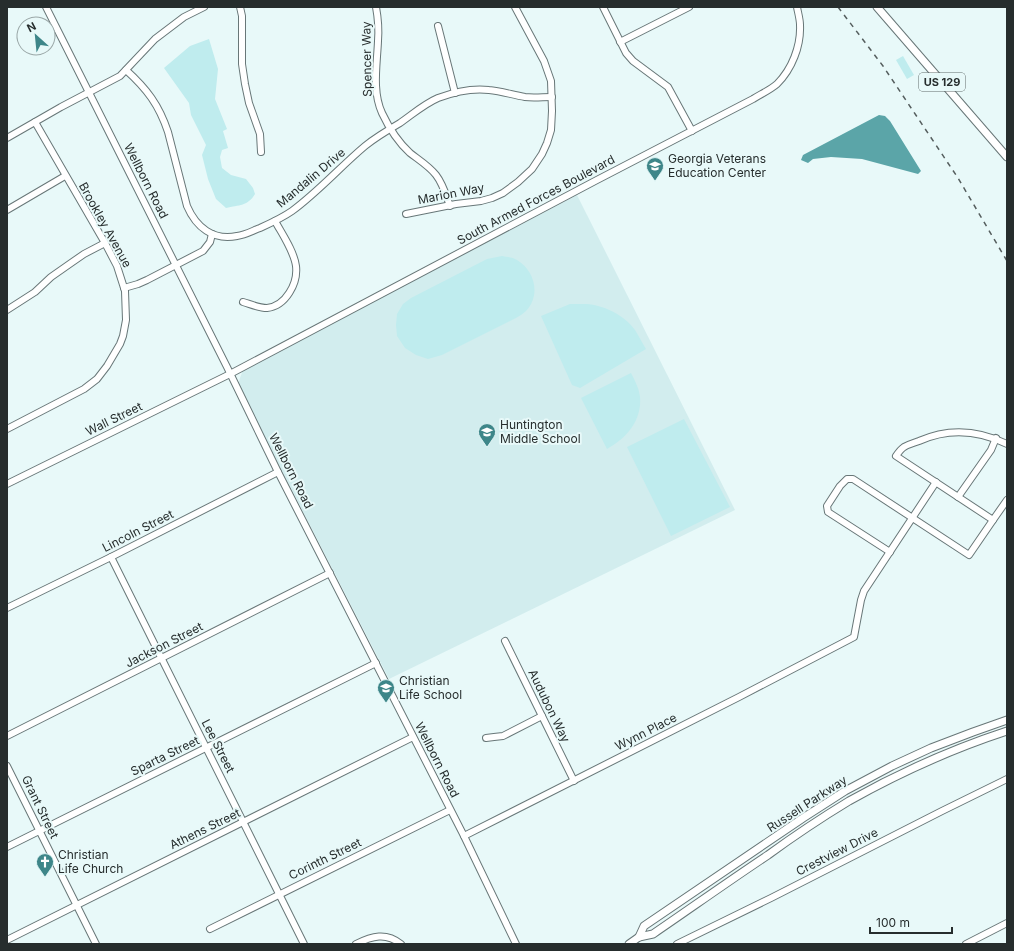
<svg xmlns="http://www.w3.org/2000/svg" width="1014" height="951" viewBox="0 0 1014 951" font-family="Inter,sans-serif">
<rect width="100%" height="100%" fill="#e8f9f9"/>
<!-- built -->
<path fill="#d2edee" d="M577 195 735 510 389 679 238 385 240 378 243 370Z"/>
<!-- green -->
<g fill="#bfecee">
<path d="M209 39 218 69 215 99 227 129 223 131 228 148 222 150 220 157 222 168 231 175 246 179 253 188 255 194C248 206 239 205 226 208L216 199 208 179 202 155 206 145 191 115 189 103 164 68 190 46Z"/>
<path d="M903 56 914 75 907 79 896 60Z"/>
<path d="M502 256C507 257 513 257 517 260 535 271 541 295 526 311 523 314 519 316 516 318L442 355 428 359 416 355 405 348 397 336 396 325 397 314 403 304 411 298 487 259Z"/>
<path d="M570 304C575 304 580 304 586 304 604 305 624 315 635 330 639 336 642 343 646 349L580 388 572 385 541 316Z"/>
<path d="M631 373C635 381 639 388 640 397 642 420 627 438 607 449L581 398Z"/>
<path d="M684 419 730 507 671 536 627 447Z"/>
</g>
<!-- water -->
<path fill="#5ba5a8" d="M879 115 885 116 890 121 921 171 918 174 862 159 831 157 813 159 808 163 801 160 803 155Z"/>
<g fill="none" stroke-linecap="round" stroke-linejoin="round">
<!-- minor casing -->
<g stroke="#687778" stroke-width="8">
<g id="minor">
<path d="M46 7 227 367 278 472 464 836 516 944"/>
<path d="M240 7 242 16V64L245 84 249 103 260 134 261 152"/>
<path d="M376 7C378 18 379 29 378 41 377 65 372 91 382 113 389 128 398 142 410 153 419 160 429 166 436 175 443 184 446 195 450 206"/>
<path d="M603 7 626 53 633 61 668 87 692 131"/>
<path d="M438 26 455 93"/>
<path d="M620 42 689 7"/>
<path d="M126 70C147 89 159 105 168 132L187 206C196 227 213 241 237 236 245 235 252 231 260 228 271 223 282 218 292 211 318 192 340 167 365 146 376 137 388 130 400 123 413 114 424 104 438 98 454 92 472 88 489 90 501 91 513 95 525 97 533 98 543 97 552 97"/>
<path d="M7 138 61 107 120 76 155 39 184 17 204 7"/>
<path d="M7 210 65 176"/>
<path d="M406 214 456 204 481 201 492 198 503 193 518 182 532 169 542 154 547 143 551 130 552 111 551 81 544 61 515 7"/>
<path d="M124 288 138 284 147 280 203 251 210 242 212 234"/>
<path d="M243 302C250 304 259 308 267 308 286 306 298 283 296 266 294 251 282 234 275 221"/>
<path d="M7 310 35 292 51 277 71 263 84 254 105 243"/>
<path d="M7 429 84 389 97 379 107 366 120 344 123 336 126 320 125 291 117 266 105 243 35 122"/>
<path d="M1007 444C978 430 948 428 919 441 914 443 909 444 904 447 901 449 898 453 896 456L993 520 1007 500"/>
<path d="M7 484 230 374 595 181 753 99C761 94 770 90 777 84 792 69 801 46 800 25 800 19 798 13 797 7"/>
<path d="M958 497 991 450 996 438"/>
<path d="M890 552 828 512 827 506 840 486 847 479H853L969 555 993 520"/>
<path d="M111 557 304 944"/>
<path d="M7 608 111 557 278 472"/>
<path d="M505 641 574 781"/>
<path d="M7 736 330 573"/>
<path d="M486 738 494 737 503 736 542 716"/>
<path d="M7 766 96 944"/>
<path d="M464 836 739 697 854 637 861 600 864 591 936 482"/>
<path d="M7 847 376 663"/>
<path d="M210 929 450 810"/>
<path d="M7 940 413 737"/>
<path d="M356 944C372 936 386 932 401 944"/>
<path d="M677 944 771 898 942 811 1007 779"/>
<path d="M966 944 1007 923"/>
</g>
</g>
<!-- major casing -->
<g stroke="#687778" stroke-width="9">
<g id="major">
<path d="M877 7 1007 157"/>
<path d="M639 937 644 926 803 818 845 791 892 766 931 748 973 732 1007 720"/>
<path d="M629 944 639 937 653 934C691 908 729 881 768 855 794 836 821 818 849 801 899 773 952 749 1007 731"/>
</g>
</g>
<!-- minor -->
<use href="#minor" stroke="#fff" stroke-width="6"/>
<!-- major -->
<use href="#major" stroke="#fff" stroke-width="7"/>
<!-- rail -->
<path stroke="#555e5e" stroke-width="1.5" stroke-dasharray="5 5" stroke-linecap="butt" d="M838 7 883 66 958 178 1007 261"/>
</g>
<!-- icons -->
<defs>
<g id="university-pin" transform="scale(0.9)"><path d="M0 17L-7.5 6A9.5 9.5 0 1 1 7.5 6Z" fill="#3e8689" stroke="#e8f9f9"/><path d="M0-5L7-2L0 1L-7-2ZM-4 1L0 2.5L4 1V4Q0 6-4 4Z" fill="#fff"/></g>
<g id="school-pin" transform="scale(0.9)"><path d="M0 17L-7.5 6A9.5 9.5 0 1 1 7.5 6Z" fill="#3e8689" stroke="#e8f9f9"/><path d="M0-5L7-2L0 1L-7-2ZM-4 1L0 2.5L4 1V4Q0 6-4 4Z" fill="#fff"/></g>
<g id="church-pin" transform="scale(0.9)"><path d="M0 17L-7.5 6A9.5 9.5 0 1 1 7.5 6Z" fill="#3e8689" stroke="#e8f9f9"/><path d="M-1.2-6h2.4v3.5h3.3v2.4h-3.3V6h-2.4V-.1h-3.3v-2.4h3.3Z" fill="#fff"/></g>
</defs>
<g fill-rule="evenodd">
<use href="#university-pin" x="655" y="166"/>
<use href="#school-pin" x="487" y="432"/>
<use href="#school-pin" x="386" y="688"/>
<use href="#church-pin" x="45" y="862"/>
</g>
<g text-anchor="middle" stroke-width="4" stroke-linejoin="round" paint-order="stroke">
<!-- shield labels -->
<rect fill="#e8f9f9" stroke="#606a6a" stroke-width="1" x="919" y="73" width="46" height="18" rx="3"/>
<g font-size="11" font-weight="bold" fill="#262d2d">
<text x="942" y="86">US 129</text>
</g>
<!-- street labels -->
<g font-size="12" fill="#262d2d" stroke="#e8f9f9">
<text transform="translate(367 59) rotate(-91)" y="4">Spencer Way</text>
<text transform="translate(311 178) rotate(-40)" y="4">Mandalin Drive</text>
<text transform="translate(146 181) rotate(63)" y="4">Wellborn Road</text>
<text transform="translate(451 194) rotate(-11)" y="4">Marion Way</text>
<text transform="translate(536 200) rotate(-28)" y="4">South Armed Forces Boulevard</text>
<text transform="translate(105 225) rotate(61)" y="4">Brookley Avenue</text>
<text transform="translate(114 419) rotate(-26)" y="4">Wall Street</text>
<text transform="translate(291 471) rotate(63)" y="4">Wellborn Road</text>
<text transform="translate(138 531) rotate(-27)" y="4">Lincoln Street</text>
<text transform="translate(164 645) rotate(-27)" y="4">Jackson Street</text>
<text transform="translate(549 706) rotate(64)" y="4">Audubon Way</text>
<text transform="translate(646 732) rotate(-27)" y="4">Wynn Place</text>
<text transform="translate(218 746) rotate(63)" y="4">Lee Street</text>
<text transform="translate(165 756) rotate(-26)" y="4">Sparta Street</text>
<text transform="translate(437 760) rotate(63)" y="4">Wellborn Road</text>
<text transform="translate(807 804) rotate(-33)" y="4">Russell Parkway</text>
<text transform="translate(40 807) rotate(64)" y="4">Grant Street</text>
<text transform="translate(205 829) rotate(-26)" y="4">Athens Street</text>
<text transform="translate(837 852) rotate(-27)" y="4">Crestview Drive</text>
<text transform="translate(325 859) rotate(-26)" y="4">Corinth Street</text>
</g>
<!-- poi labels -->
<g font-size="12" fill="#262d2d" stroke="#e8f9f9" text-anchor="start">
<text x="668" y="163">Georgia Veterans<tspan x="668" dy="14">Education Center</tspan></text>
<text x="500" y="429">Huntington<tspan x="500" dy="14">Middle School</tspan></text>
<text x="399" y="685">Christian<tspan x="399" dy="14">Life School</tspan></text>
<text x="58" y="859">Christian<tspan x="58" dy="14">Life Church</tspan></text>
</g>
</g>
<!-- border -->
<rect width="1014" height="951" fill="none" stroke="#262d2d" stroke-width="16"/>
<!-- north arrow -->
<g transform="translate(36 36) rotate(333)"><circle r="19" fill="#e8f9f9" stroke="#9aa7a7"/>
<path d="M0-3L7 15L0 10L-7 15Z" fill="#3e8689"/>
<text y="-6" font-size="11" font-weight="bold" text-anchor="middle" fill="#262d2d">N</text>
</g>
<!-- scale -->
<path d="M870 927v6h82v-6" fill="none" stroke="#262d2d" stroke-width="2"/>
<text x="876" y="927" font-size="12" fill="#262d2d" stroke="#e8f9f9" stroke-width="3" paint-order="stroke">100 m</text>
</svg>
